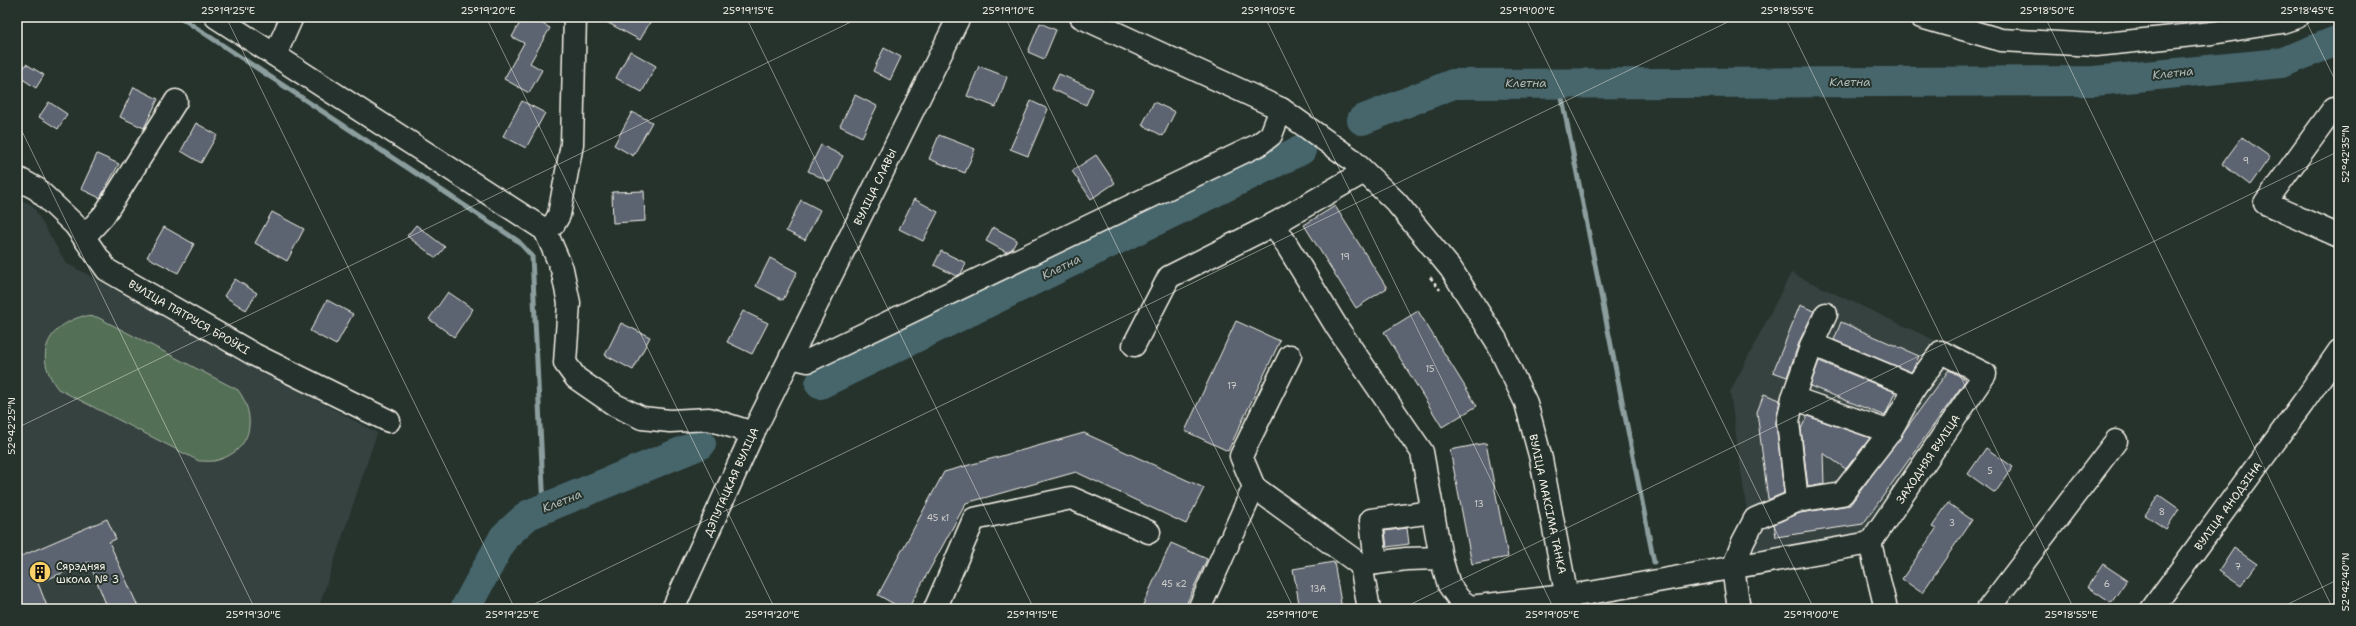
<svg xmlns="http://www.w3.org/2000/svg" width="2356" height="626" viewBox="0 0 2356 626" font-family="'Shantell Sans',sans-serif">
<rect width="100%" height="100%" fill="#26332d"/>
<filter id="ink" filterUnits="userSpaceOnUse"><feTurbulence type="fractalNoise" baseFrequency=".025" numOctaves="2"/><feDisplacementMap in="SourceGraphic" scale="8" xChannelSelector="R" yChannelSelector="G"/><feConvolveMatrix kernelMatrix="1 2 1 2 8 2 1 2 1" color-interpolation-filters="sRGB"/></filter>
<g filter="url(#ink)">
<!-- built -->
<g fill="#364241">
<path d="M17 198 32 205 66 263 377 433 318 609H17Z"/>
<path d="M1791 273 1981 362 1866 535 1753 555 1730 392Z"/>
</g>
<!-- green -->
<path fill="#536f56" stroke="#a4b09f" d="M83 316 97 317 238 390C257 416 253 450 218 460 213 462 205 461 199 461L58 389C34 358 45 327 83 316Z"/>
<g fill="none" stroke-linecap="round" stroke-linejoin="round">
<!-- stream -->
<g stroke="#8c9e9e" stroke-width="5">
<path d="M180 17 518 241 532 256 544 509"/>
<path d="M1559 83 1654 562"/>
</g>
<!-- river -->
<g stroke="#46666c" stroke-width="30">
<path d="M1362 120 1453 84 2094 81 2281 63 2339 40"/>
<path d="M820 384 1301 150"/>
<path d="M465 609 504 537 528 515 701 444"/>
</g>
</g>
<!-- building -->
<g fill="#5b6471" stroke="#f4f1e8">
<path d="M523 17H531L550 28 530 63 542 70 529 93 504 79 524 43 512 37Z"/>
<path d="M597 17H653L640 40Z"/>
<path d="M1040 23 1056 30 1044 59 1028 52Z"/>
<path d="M884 48 901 57 890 80 873 71Z"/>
<path d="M630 51 656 66 642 92 616 78Z"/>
<path d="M26 64 44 75 36 88 18 76Z"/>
<path d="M979 66 1007 77 996 107 967 96Z"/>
<path d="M1059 74 1093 89 1086 105 1052 89Z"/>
<path d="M134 87 158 99 144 128 120 117Z"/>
<path d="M855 95 877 106 862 137 840 126Z"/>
<path d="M522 101 545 113 526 148 503 136Z"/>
<path d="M1031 101 1048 109 1028 156 1010 149Z"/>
<path d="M49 102 67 114 58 129 39 117Z"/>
<path d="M1154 102 1175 112 1163 136 1142 125Z"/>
<path d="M632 112 652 122 633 156 614 145Z"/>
<path d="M196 123 217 135 201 163 181 151Z"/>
<path d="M939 135 975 149 965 173 929 159Z"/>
<path d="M2242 137 2270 157 2250 185 2222 164Z"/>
<path d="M821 145 843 156 830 182 808 171Z"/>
<path d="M97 154 119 164 100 198 81 189Z"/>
<path d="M1096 155 1115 183 1091 199 1072 171Z"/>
<path d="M644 191 645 221 613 223 612 192Z"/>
<path d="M914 199 938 212 923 241 899 229Z"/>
<path d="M801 200 820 210 805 240 786 231Z"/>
<path d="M1335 206 1387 288 1356 308 1304 225Z"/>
<path d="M272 212 304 229 287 261 255 243Z"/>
<path d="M416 225 445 247 436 258 407 236Z"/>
<path d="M164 227 194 244 178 273 147 257Z"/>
<path d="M993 227 1017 240 1012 249 1006 252 986 241Z"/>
<path d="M941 251 966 263 961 274 956 276 934 265Z"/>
<path d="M770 258 797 272 783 300 756 286Z"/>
<path d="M235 279 257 293 246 310 224 296Z"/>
<path d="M448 292 473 309 454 337 429 319Z"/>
<path d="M327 300 353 314 336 345 310 331Z"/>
<path d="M1800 305 1814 311 1800 340 1787 377 1773 372Z"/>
<path d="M743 311 768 323 752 354 727 342Z"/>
<path d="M1418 311 1477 406 1442 427 1384 332Z"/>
<path d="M1236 321 1280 341 1228 451 1185 431Z"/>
<path d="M1841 322 1919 356 1914 367 1911 372 1834 340Z"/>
<path d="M621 323 650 337 633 370 605 355Z"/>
<path d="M1819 361 1895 392 1885 416 1810 386Z"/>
<path d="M1949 370 1966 380 1863 524 1776 537 1774 524 1800 513 1850 505Z"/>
<path d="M1764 394 1780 400 1776 423 1784 493 1770 499H1768L1757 412Z"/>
<path d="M1807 416 1870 438 1846 469 1823 453 1824 484 1808 487 1801 429Z"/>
<path d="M1084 433 1204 488 1186 524 1076 472 966 503 908 609H903L878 595 944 472Z"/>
<path d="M1486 443 1508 557 1472 564 1450 450Z"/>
<path d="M1986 448 2013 467 1995 493 1968 474Z"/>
<path d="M2159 495 2179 509 2166 529 2145 515Z"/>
<path d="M1948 503 1972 520 1922 593 1902 579 1936 529 1932 527Z"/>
<path d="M107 519 116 539 109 542 139 609H108L89 562 38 583 48 609H19L17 604V558Z"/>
<path d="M1407 528 1409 544 1387 547 1385 531Z"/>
<path d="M1171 543 1207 559 1184 609H1141Z"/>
<path d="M2234 548 2257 564 2241 586 2219 571Z"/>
<path d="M1334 562 1342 609H1300L1293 569Z"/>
<path d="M2103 564 2127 580 2111 603 2087 587Z"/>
</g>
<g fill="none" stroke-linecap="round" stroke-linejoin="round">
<!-- minor casing -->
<g stroke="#f4f1e8" stroke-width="25">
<g id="minor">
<path d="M216 17 545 230 562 269 569 303 565 363 576 378 615 405 642 418 670 421 709 419 753 433"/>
<path d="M1081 17 1281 109 1350 158 1396 202 1451 269 1496 340 1526 403 1541 459 1569 609"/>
<path d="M1921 17 2001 40 2096 45 2212 33 2282 22 2297 17"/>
<path d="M275 55 292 17"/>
<path d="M2334 108 2265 203 2339 236"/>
<path d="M17 178 37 189 75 225 107 270 255 355 389 421"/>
<path d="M1274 224 1338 329 1422 452 1441 558 1449 585 1459 599 1470 607 1590 593 1870 543"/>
<path d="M545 230 554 224 559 215 572 144 575 17"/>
<path d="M84 237 104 215 176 101"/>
<path d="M1812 344 1915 387"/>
<path d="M1134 345 1169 277 1274 224 1364 172"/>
<path d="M791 357 808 361 1258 145 1271 135 1281 109"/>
<path d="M1793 398 1890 432"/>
<path d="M1254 487 1361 565 1369 609"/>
<path d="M1797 501 1788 422 1793 398 1812 344 1826 314"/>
<path d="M1233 534 1254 487 1241 456 1290 356"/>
<path d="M1870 543 1886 609"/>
<path d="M1376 563 1371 520 1433 512"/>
<path d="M1361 565 1406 559 1441 558"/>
<path d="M673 609 753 433 959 17"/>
<path d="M935 609 974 519 1071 498 1149 532"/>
<path d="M1199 609 1228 544"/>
<path d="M1739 609 1733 568 1743 542 1755 519 1797 501 1842 494 1890 432 1915 387 1941 352 1985 374 1870 543"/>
<path d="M1988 609 2116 441"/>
<path d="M2152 609 2303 403 2339 351"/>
</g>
</g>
<!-- path -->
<path stroke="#f4f1e8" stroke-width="2.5" stroke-dasharray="4 3" stroke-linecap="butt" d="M1430 277 1440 290"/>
<!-- minor -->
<use href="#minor" stroke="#26332d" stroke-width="22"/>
</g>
</g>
<!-- ticks -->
<path fill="none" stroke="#f4f1e8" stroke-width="1" stroke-opacity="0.45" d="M226 17 515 609M486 17 775 609M746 17 1034 609M1005 17 1294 609M1265 17 1554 609M1525 17 1814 609M1785 17 2074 609M2045 17 2333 609M2304 17 2339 88M17 121 255 609M17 428 861 17M524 609 1738 17M1401 609 2339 151M2278 609 2339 579"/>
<!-- icons -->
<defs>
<g id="building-disc" transform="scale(1.15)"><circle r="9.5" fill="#ffd166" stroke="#26332d"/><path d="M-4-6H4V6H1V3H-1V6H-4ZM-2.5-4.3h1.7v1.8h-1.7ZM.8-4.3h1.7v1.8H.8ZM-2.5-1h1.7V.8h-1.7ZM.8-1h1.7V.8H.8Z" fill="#111"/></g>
</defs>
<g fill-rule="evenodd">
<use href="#building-disc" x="40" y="572"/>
</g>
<g text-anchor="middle" stroke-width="4" stroke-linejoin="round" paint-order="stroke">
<!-- number labels -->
<g font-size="9" fill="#cececa">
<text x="2246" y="164">9</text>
<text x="1345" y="260">19</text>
<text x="1430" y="372">15</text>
<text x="1232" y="389">17</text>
<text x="1990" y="474">5</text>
<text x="1479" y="507">13</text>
<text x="2162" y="515">8</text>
<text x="938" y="521">45 к1</text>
<text x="1952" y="526">3</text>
<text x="2238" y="570">7</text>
<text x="1174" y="587">45 к2</text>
<text x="2107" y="587">6</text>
<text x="1318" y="592">13А</text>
</g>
<!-- street labels -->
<g font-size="11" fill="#f4f1e8" stroke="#26332d">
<text transform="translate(875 187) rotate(-64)" y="4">ВУЛІЦА СЛАВЫ</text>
<text transform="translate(189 317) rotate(30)" y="4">ВУЛІЦА ПЯТРУСЯ БРОЎКІ</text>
<text transform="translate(1928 459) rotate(-56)" y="4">ЗАХОДНЯЯ ВУЛІЦА</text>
<text transform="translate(731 482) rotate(-66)" y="4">ДЭПУТАЦКАЯ ВУЛІЦА</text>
<text transform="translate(1548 504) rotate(78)" y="4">ВУЛІЦА МАКСІМА ТАНКА</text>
<text transform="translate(2228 506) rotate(-54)" y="4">ВУЛІЦА АНОДЗІНА</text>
</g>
<!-- poi labels -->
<g font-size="11" fill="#f4f1e8" stroke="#26332d" text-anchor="start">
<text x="56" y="570">Сярэдняя<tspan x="56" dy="13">школа № 3</tspan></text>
</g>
<!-- water labels -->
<g font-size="12" font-style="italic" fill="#aeb9b6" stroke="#26332d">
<text transform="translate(2173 73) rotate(-6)" y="4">Клетна</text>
<text x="1850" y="86">Клетна</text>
<text x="1526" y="87">Клетна</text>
<text transform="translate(1061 267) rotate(-26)" y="4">Клетна</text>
<text transform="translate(562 501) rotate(-22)" y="4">Клетна</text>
</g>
</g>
<!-- margin -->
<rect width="2356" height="626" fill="none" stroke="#26332d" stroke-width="44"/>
<rect x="22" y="22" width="2312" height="582" fill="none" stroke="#f4f1e8" stroke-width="1.5"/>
<g font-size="10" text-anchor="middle" fill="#f4f1e8">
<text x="228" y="14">25°19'25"E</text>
<text x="488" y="14">25°19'20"E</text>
<text x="748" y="14">25°19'15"E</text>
<text x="1008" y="14">25°19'10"E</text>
<text x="1268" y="14">25°19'05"E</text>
<text x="1527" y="14">25°19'00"E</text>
<text x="1787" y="14">25°18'55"E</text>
<text x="2047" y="14">25°18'50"E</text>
<text x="2307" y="14">25°18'45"E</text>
<text transform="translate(2345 154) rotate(-90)" y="4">52°42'35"N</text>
<text transform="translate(11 426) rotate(-90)" y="4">52°42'25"N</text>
<text transform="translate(2345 582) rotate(-90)" y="4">52°42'40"N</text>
<text x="253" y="618">25°19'30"E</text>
<text x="512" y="618">25°19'25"E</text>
<text x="772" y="618">25°19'20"E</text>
<text x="1032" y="618">25°19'15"E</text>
<text x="1292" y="618">25°19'10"E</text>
<text x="1552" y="618">25°19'05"E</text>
<text x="1811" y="618">25°19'00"E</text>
<text x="2071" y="618">25°18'55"E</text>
</g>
</svg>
